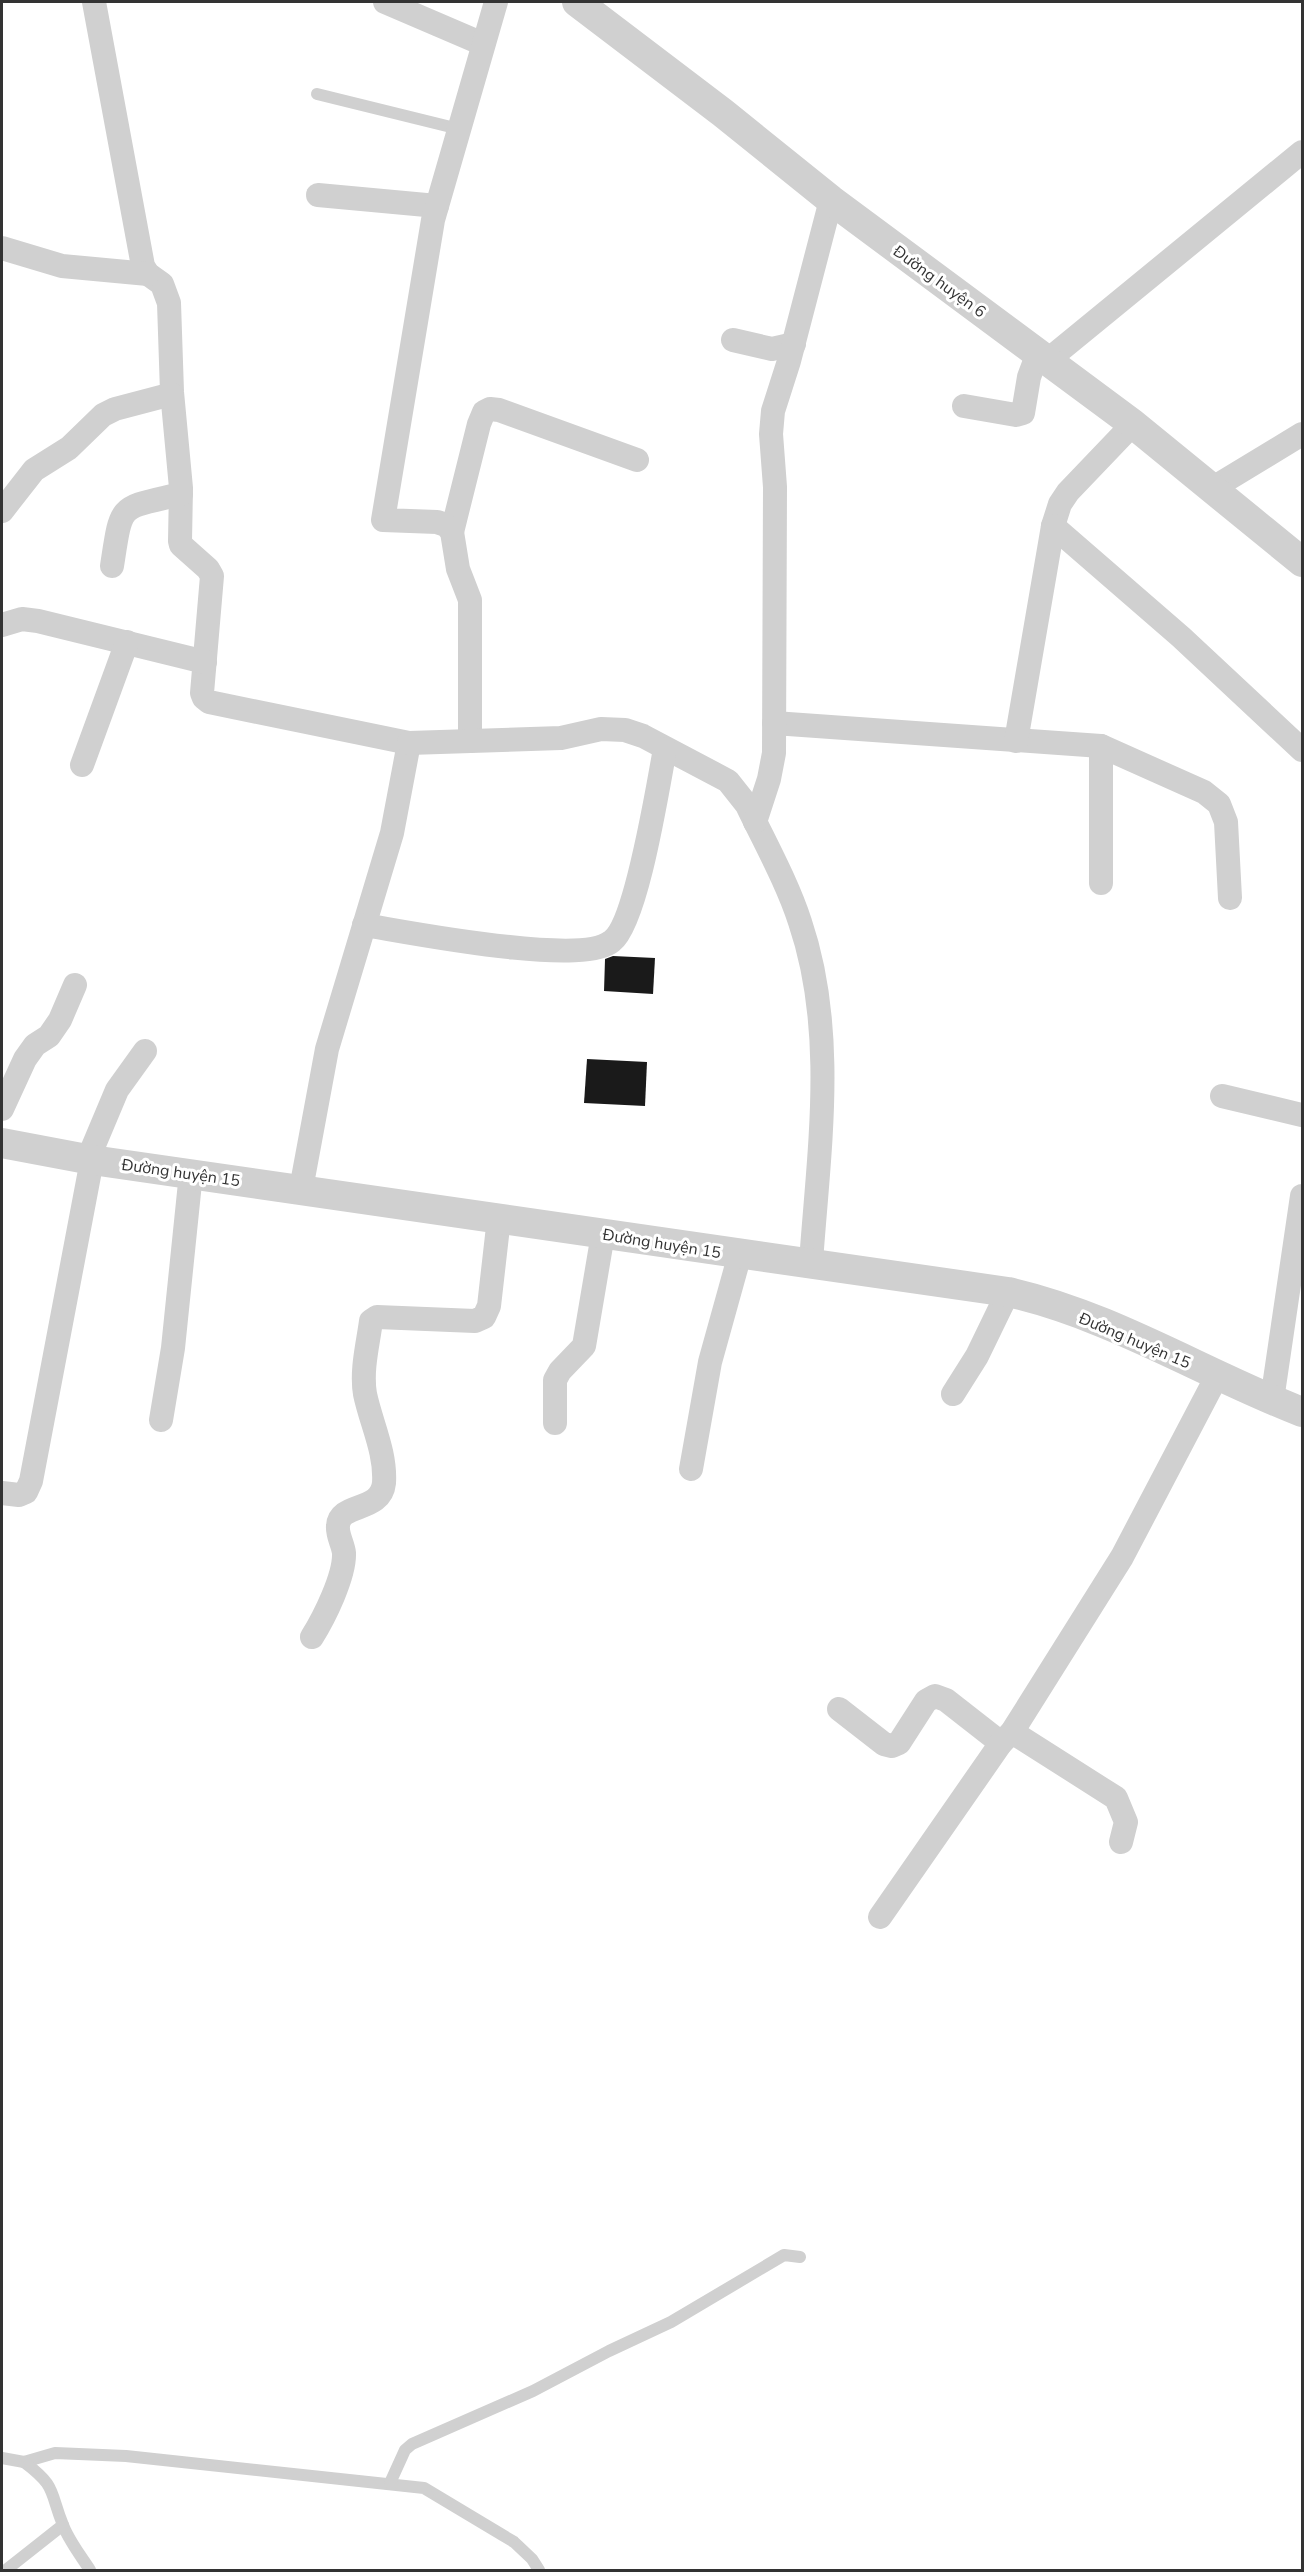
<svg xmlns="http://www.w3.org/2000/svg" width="1304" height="2572" viewBox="0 0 1304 2572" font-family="'Nunito Sans',sans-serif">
<rect width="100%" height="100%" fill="#fff"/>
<!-- building -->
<g fill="#1a1a1a">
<path d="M613 956 655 958 653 994 604 991 605 959Z"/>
<path d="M587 1059 647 1062 645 1106 584 1103Z"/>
</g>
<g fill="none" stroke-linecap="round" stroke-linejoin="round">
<!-- service -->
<g stroke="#d0d0d0" stroke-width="12">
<path d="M317 94 459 129"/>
<path d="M2 2458 24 2462 55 2453 126 2456 424 2488 514 2542 532 2559 539 2570"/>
<path d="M24 2462C57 2487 49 2490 63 2525 69 2541 81 2556 90 2570"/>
<path d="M390 2483 405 2450 412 2444 533 2391 609 2351 671 2322 784 2255 800 2257"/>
<path d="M6 2570 63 2525"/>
</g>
<!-- minor -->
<g stroke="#d0d0d0" stroke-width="24">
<path d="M94 2 143 266 148 274 162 284 169 303 172 392 181 488 180 541 181 545 208 569 212 576 202 693 204 698 209 702 409 743 392 833 327 1049 301 1189"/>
<path d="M385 2 483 44"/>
<path d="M318 195 437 206"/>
<path d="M2 248 62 266 148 274"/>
<path d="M733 340 772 349 794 344"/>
<path d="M1048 360 1302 152"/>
<path d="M964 406 1016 415 1023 413 1029 377 1038 353"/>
<path d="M1133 424 1068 492 1060 504 1053 526 1181 637 1302 750"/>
<path d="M1213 488 1302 434"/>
<path d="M2 511 34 470 69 448 103 415 115 409 172 394"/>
<path d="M452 532 479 424 484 412 490 409 499 410 637 460"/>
<path d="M112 566C122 501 118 509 181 494"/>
<path d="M2 625 22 619 38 621 205 662"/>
<path d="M774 723 1101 746 1204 792 1219 804 1226 822 1230 898"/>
<path d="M470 741V600L458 569 452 532 446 525 437 522 383 520 433 220 496 2"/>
<path d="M1016 741 1053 526"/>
<path d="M409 743 561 738 601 729 625 730 643 736 728 781 747 805C765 843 787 882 800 922 837 1031 819 1149 811 1262"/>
<path d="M82 765 127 642"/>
<path d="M755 822 769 779 774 753 775 487 771 434 773 411 789 361 831 200"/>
<path d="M1101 883V746"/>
<path d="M364 925C408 932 581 967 612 941 637 922 658 785 665 749"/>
<path d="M1222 1096 1302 1115"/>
<path d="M2 1109 25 1059 35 1045 49 1036 60 1020 75 985"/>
<path d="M88 1159 117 1090 145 1051"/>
<path d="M953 1394 977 1356 1008 1292"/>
<path d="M1272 1400 1302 1196"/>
<path d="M161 1420 173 1348 191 1173"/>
<path d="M555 1423V1380L560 1371 584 1346 603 1234"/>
<path d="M691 1469 710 1362 740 1254"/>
<path d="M2 1493 19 1495 26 1492 31 1481 92 1160"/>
<path d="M312 1637C324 1618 345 1576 344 1553 343 1544 337 1535 338 1526 339 1502 381 1513 384 1483 386 1452 371 1423 365 1394 361 1370 368 1344 371 1321L377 1317 475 1321 484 1317 489 1306 499 1218"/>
<path d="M839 1709 884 1744 892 1746 899 1743 926 1701 935 1696 946 1700 1001 1743"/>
<path d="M1012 1732 1116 1798 1126 1822 1121 1842"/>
<path d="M880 1917 1001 1743 1012 1732 1122 1557 1217 1376"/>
</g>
<!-- tertiary -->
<g stroke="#d0d0d0" stroke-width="30">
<path d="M577 2 723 113 831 200 1133 424 1302 562"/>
<path d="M2 1143 92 1160 1008 1292C1111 1315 1204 1374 1302 1412"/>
</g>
</g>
<g text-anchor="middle" stroke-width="6" stroke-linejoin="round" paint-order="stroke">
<!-- street labels -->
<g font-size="16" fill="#333" stroke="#fff">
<text transform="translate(940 281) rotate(36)" y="6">Đường huyện 6</text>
<text transform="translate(181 1172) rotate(8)" y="6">Đường huyện 15</text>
<text transform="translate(662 1243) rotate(9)" y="6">Đường huyện 15</text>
<text transform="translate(1135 1340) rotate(23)" y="6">Đường huyện 15</text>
</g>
</g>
<!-- border -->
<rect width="1304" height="2572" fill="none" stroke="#333333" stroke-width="6"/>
</svg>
